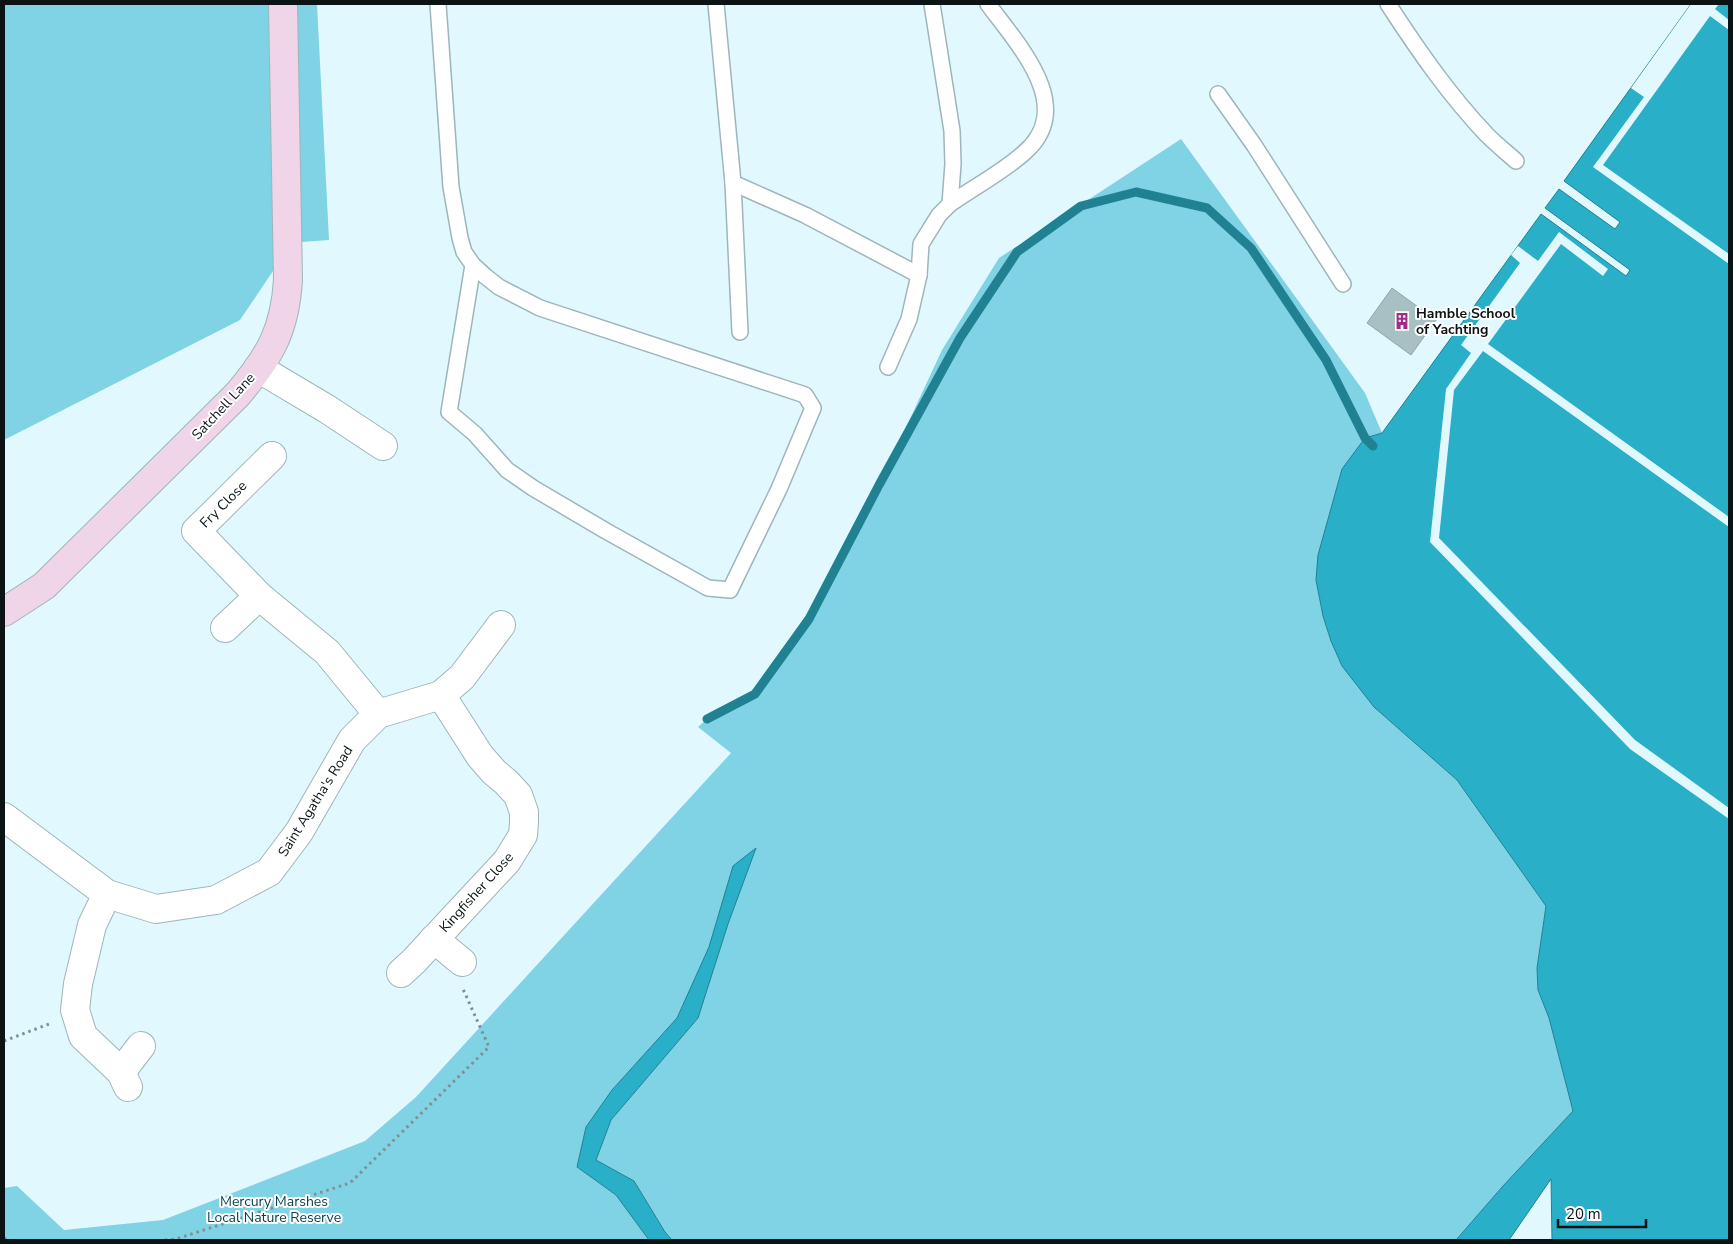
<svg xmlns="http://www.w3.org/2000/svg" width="1733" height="1244" viewBox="0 0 1733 1244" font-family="'Nunito Sans',sans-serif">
<rect width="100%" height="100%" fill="#e1f9fe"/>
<!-- green -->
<g fill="#80d2e5">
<path d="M4 4H317L329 240 288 243 285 253 240 320 4 440Z"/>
<path d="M1181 139 1365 393 1382 433 1365 438 1316 580 1323 616 1331 641 1342 666 1382 714 1457 780 1546 906 1537 968 1538 990 1549 1018 1573 1111 1498 1192 1456 1240H672L665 1232 634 1181 596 1160 611 1120 698 1018 728 924 755 849 677 1018 612 1090 586 1127 577 1167 616 1195 649 1240H4V1188L17 1186 64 1230 163 1220 365 1141 416 1097 731 753 698 727 707 719 755 694 829 580 879 485 942 350 999 258Z"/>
</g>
<!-- water -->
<g fill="#29b0c8" stroke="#208192">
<path d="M1691 4H1729V1240H1552L1551 1179 1509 1240H1456L1503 1186 1573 1111 1549 1018 1538 990 1537 968 1546 906 1457 780 1374 707 1342 666 1331 641 1323 616 1316 580 1318 555 1342 469 1365 438 1382 433 1541 214 1626 276 1630 270 1545 208 1559 189 1615 229 1620 222 1564 181Z"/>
<path d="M756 848 728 924 698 1018 611 1120 596 1160 634 1181 665 1232 672 1240H649L616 1195 577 1167 586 1127 612 1090 677 1018 709 947 733 866Z"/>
</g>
<!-- pier -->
<g fill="#e1f9fe">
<path d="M1691 4H1719L1715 9 1729 20V30L1710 16 1603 165 1729 254V264L1593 167 1644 97 1631 88Z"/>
<path d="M1559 232 1608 269 1603 276 1561 244 1488 344 1729 517V527L1483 351 1454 390 1439 538 1635 740 1729 808V819L1630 749 1430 542 1446 389 1471 353 1461 345 1520 263 1511 255 1518 246 1538 261Z"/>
</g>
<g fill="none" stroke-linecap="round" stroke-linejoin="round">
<!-- stream -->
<path stroke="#208192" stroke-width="9" d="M707 719 755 694 809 619 879 485 960 338 1017 252 1081 206 1136 192 1207 208 1251 248 1326 360 1365 438 1373 446"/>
</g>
<!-- building -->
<path fill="#a8bfc4" stroke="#8fa5aa" d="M1392 288 1436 320 1411 355 1367 323Z"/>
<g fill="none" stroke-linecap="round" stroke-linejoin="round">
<!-- lane casing -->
<g stroke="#9eb5ba" stroke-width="18">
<g id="lane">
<path d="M438 4 451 187 460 238 464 252 473 265 485 276 499 287 540 308 805 395 813 408 779 489 730 590 708 588 606 531 533 488 507 470 475 434 449 412 473 265"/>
<path d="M716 4 733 183 740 332"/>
<path d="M932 4 952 131 953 164 950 204"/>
<path d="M1388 4C1418 50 1449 95 1487 135 1496 144 1506 152 1516 161"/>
<path d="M1218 94 1254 145 1343 284"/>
<path d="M733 183 805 215 919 275"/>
<path d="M888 367 909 319 919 275 921 244 939 215 950 204C974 187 1003 172 1025 152 1077 106 1017 44 988 4"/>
</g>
</g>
<!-- street casing -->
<g stroke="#9eb5ba" stroke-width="30">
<g id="street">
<path d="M258 368 327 409 383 446"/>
<path d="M272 456 196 531 259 596 327 652 378 714"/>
<path d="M225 628 259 596"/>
<path d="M4 817 107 894 156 909 216 900 269 872 299 832 352 740 378 714 441 695 462 677 501 625"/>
<path d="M107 894 92 925 78 984 75 1010 83 1036 121 1072 128 1087"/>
<path d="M434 939 462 962"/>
<path d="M401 973 414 961 507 861 523 835 524 822V812L518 795 506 782 494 772 480 756 441 695"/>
<path d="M121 1072 141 1046"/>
</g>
</g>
<!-- secondary casing -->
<g stroke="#9eb5ba" stroke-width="30">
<path id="secondary" d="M4 612 44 586 238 394C270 356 285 330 288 280L283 4"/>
</g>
<!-- path -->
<g stroke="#7f9093" stroke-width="3" stroke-dasharray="2.5 4" stroke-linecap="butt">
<path d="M4 1041 49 1024"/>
<path d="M4 1238 8 1240"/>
<path d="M165 1240 176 1239 350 1183 489 1047 463 989"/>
</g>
<!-- lane -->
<use href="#lane" stroke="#fff" stroke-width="15"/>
<!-- street -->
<use href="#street" stroke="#fff" stroke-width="28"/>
<!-- secondary -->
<use href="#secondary" stroke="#efd5e7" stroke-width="28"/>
</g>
<!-- icons -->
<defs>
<g id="building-bare" transform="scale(1.35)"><path d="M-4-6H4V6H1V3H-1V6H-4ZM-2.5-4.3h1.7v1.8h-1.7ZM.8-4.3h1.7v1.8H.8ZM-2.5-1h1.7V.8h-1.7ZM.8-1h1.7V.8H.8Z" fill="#a22c85" stroke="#fff" stroke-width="2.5" paint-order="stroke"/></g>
</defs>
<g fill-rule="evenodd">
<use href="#building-bare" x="1402" y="321"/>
</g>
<g text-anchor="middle" stroke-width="4" stroke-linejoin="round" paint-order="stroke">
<!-- poi labels -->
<g font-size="14" font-weight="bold" fill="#0b1315" stroke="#fff" text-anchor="start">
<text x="1416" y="318">Hamble School<tspan x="1416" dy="16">of Yachting</tspan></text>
</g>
<!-- street labels -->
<g font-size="14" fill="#0b1315" stroke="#fff">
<text transform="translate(223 406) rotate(-47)" y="5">Satchell Lane</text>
<text transform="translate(223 504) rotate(-45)" y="5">Fry Close</text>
<text transform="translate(315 801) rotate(-58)" y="5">Saint Agatha's Road</text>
<text transform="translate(476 892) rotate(-48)" y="5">Kingfisher Close</text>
</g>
<!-- park labels -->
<g font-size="14" fill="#033e49" stroke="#fff">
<text x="274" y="1206">Mercury Marshes<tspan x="274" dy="16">Local Nature Reserve</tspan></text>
</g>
</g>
<!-- border -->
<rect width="1733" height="1244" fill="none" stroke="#0b1315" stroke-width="10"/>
<!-- scale -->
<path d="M1558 1219v8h88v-8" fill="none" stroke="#0b1315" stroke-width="2.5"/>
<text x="1566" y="1219" font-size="15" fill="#0b1315" stroke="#ffffff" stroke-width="4" paint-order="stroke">20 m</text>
</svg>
